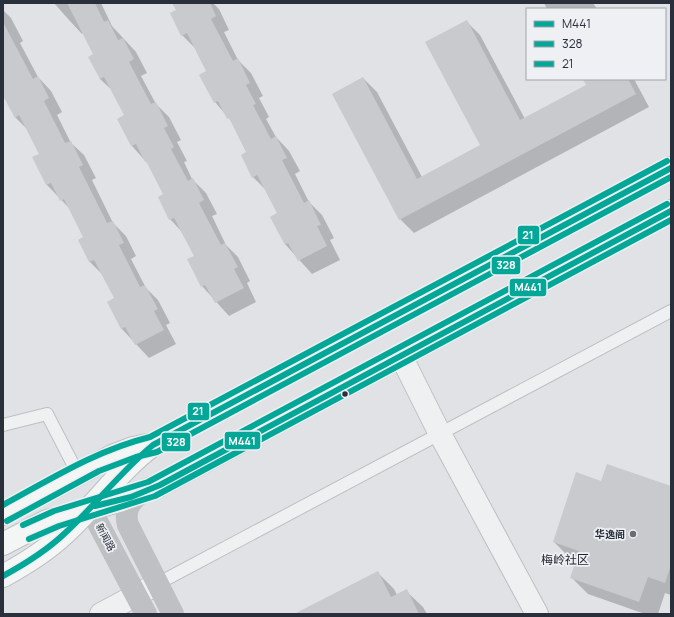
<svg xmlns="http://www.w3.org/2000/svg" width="674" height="617" viewBox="0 0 674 617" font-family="Manrope,'Noto Sans SC',sans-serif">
<rect width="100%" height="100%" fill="#e0e2e5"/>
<!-- shadow -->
<g fill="#0003">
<path d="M54 3H101L112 26 136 52 147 73 141 76 156 104 169 117 181 140 177 142 187 161 184 162 192 179 206 193 217 214 212 216 226 245 238 257 250 281 247 283 256 302 229 316 202 286 188 260 195 256 182 232 170 219 164 195 149 165 132 146 119 119 125 115 113 91 100 79 95 54 84 33 82 34 69 20Z"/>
<path d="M173 3H213L219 9 229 30 224 32 238 60 251 73 263 96 259 98 269 117 266 119 276 137 289 151 300 171 295 174 309 202 322 215 334 238 330 240 340 260 312 274 285 244 278 214 266 190 253 177 247 153 232 122 215 102 207 72 195 48 182 35 177 11Z"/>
<path d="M544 3H593L597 9H547Z"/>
<path d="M3 10 11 18 23 41 20 43 38 77 51 91 62 112 57 115 71 143 84 155 96 178 92 180 113 223 126 236 136 256 131 259 146 288 158 300 170 323 166 325 176 344 149 358 122 329 108 302 115 298 102 274 90 262 79 240 84 237 71 210 47 185 34 158 40 154 28 130 15 117 3 93Z"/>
<path d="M466 21 480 35 525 119 588 85 584 79H634L649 107 414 233 400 219 363 78 377 92 422 177 481 146Z"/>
<path d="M601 482 671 487V595L665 593 658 614H645L588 594 571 577 577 561 571 559 554 542Z"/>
<path d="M377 572 394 589 397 595 406 591 423 607 427 614H314Z"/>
</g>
<!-- building -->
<g fill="#c8cacd">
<path d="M67 3H95L104 22 108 20 118 40 123 38 134 59 129 62 151 104 156 102 168 126 164 128 174 147 171 149 188 181 193 178 204 200 199 203 221 245 225 243 238 267 234 269 244 288 215 303 205 285 201 287 187 259 194 256 174 218 169 220 158 197 163 194 146 161 145 162 136 144 131 146 117 119 124 115 104 77 100 79 88 57 93 54Z"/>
<path d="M172 3H210L216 16 211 19 233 61 238 58 250 83 246 85 256 104 253 105 271 139 276 136 287 158 282 160 304 203 309 200 321 225 317 226 327 246 298 261 288 243 285 245 270 217 277 213 257 175 252 178 241 155 246 152 229 118 227 119 218 101 214 103 199 75 206 71 187 33 181 36 170 13 176 10Z"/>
<path d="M467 20 520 120 586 85 583 79H628L636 94 399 220 332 94 363 77 417 179 480 145 425 42Z"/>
<path d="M3 22 33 79 38 76 49 98 44 101 65 143 71 141 83 165 79 167 107 223 113 221 124 243 119 245 140 287 145 285 158 309 154 311 164 330 135 345 125 327 121 329 107 302 114 298 94 260 89 262 78 240 83 237 64 199 60 201 51 183 46 185 32 157 39 154 19 115 15 118 3 96Z"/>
<path d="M607 464 671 486V565L665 583 648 577 639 602 570 578 579 551 553 542 576 472 601 481Z"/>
<path d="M378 571 391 597 407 589 419 614H294Z"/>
</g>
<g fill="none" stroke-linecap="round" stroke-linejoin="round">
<!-- lane casing -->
<g stroke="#bec0c3" stroke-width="14">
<g id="lane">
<path d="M3 425 47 414 78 474"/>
<path d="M157 584 671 311"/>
</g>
</g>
<!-- street casing -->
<g stroke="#bec0c3" stroke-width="24">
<g id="street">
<path d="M401 356 440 434 537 614"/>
<path d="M101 614 157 584"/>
</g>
</g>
<!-- primary casing -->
<g stroke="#bdbfc2" stroke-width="24">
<g id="primary">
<path d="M3 514 112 456 133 448 148 445"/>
<path d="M3 544 47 521 119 501 160 485 671 211"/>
<path d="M3 576C25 564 46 551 64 534 95 506 119 470 153 445L671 168"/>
</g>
</g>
<!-- lane -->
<use href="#lane" stroke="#eff0f2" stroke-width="12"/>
<!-- street -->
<use href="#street" stroke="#eff0f2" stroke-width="22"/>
<!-- secondary -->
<g stroke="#bec0c4" stroke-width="22">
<path d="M141 493C129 502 124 511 128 525L173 614"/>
<path d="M90 508 146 614"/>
</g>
<!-- primary -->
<use href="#primary" stroke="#f4f5f5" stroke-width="22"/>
<!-- bus-1 casing -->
<g stroke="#eef0f4" stroke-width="9">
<g id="bus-1">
<path d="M95 506 131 497 160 485 671 211"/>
<path d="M3 576C25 564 46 551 64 534 95 506 120 472 153 445L671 168"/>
</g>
</g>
<!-- bus-2 casing -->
<g stroke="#eef0f4" stroke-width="9">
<g id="bus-2">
<path d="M7 521 99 471 136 457 157 452 671 177"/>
<path d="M29 539 59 526 155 496 671 220"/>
</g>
</g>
<!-- bus-3 casing -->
<g stroke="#eef0f4" stroke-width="9">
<g id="bus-3">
<path d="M3 505C51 479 97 450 150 437L667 161"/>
<path d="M23 525 54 511 148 482 667 204"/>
</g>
</g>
<!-- bus-1 -->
<use href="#bus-1" stroke="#03a797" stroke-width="6"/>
<!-- bus-2 -->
<use href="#bus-2" stroke="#03a797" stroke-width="6"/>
<!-- bus-3 -->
<use href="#bus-3" stroke="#03a797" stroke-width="6"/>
</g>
<!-- markers -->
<circle fill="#292f3b" stroke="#eef0f4" stroke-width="1.5" cx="345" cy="394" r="3.5"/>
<circle fill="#696e76" stroke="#eef0f4" stroke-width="1.5" cx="633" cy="534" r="4"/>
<g text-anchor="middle" stroke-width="3.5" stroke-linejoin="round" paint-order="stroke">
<!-- poi labels -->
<g font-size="10" font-weight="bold" fill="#292f3b" stroke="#eef0f4" text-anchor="end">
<text x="625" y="538">华逸阁</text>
</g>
<!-- street labels -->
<g font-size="10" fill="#292f3b" stroke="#eef0f4">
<text transform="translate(106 537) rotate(62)" y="4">新闻路</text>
</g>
<!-- quarter labels -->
<g font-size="12" fill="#1c212c" stroke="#eef0f4">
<text x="565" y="564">梅岭社区</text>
</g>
</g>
<g stroke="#eef0f4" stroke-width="1.5">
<rect x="517" y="225" width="23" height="20" rx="4" fill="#03a797"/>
<rect x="491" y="256" width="30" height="19" rx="4" fill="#03a797"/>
<rect x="509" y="278" width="38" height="19" rx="4" fill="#03a797"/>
<rect x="187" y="402" width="23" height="19" rx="4" fill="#03a797"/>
<rect x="224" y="431" width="37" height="19" rx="4" fill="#03a797"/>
<rect x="161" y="432" width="30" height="20" rx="4" fill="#03a797"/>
</g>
<g font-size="11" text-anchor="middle" font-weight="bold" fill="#fff">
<text x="528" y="239">21</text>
<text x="506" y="269">328</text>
<text x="528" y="291">M441</text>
<text x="198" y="415">21</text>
<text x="242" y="445">M441</text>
<text x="176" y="446">328</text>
</g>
<!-- border -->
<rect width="674" height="617" fill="none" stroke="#292f3b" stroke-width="8"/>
<!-- legend -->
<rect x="526" y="8" width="140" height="72" fill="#eef0f4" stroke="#9fa3aa"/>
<rect x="534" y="21" width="20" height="6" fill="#03a797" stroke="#9fa3aa"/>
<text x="562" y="28" font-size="12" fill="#292f3b">M441</text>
<rect x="534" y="41" width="20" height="6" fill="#03a797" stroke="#9fa3aa"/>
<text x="562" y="48" font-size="12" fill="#292f3b">328</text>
<rect x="534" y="61" width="20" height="6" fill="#03a797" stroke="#9fa3aa"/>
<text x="562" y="68" font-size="12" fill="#292f3b">21</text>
</svg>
